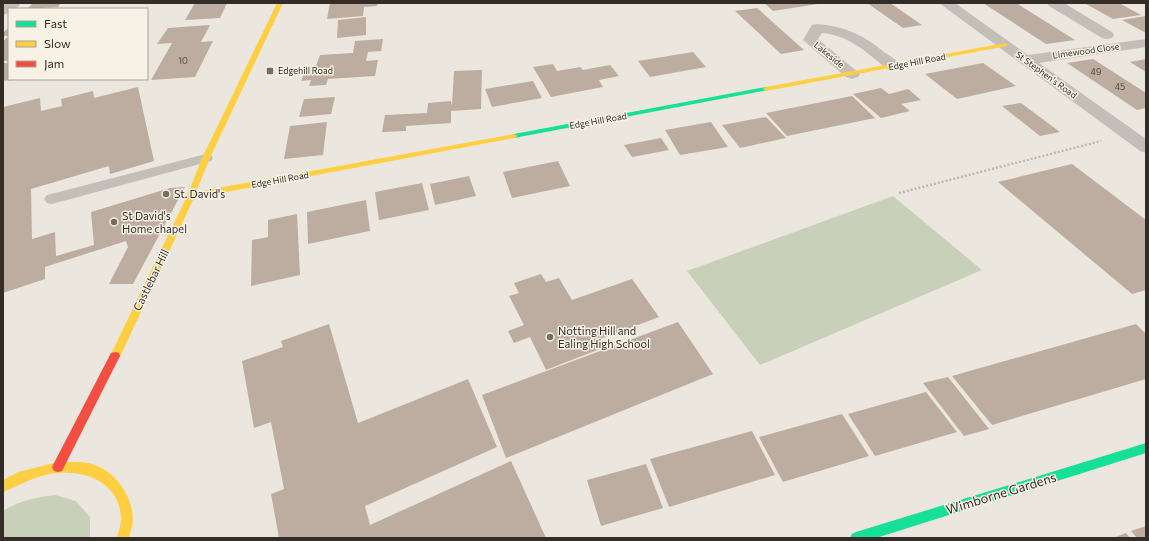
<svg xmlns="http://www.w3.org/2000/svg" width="1149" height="541" viewBox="0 0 1149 541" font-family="Commissioner,sans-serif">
<rect width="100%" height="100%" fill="#ebe7de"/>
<!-- green -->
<g fill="#c9d0b9">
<path d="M893 196 982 270 760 365 687 271Z"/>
<path d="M55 495 76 501 90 517V538H3V511C18 501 37 497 55 495Z"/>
</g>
<!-- building -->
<g fill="#bdada1">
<path d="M35 3H61L58 7 27 9 32 4Z"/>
<path d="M195 3H227L220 18 185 20Z"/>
<path d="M330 3H378L377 6 364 7 363 16 327 19Z"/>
<path d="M764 3H818V4L773 11Z"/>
<path d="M867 3H890L922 25 903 28Z"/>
<path d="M983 3H1016L1075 40 1046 44Z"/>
<path d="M1089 3H1119L1141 15 1113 19 1086 4Z"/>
<path d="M757 8 804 50 781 54 735 11Z"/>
<path d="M1146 16V33L1122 20Z"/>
<path d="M366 17V35L337 38 338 20Z"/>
<path d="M210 25 201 42 213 41 195 77 151 80 172 43 157 44 168 28Z"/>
<path d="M9 27V36H3V33Z"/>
<path d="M6 38H9V61H3V42Z"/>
<path d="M383 39 381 51 368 52 366 61 378 60 375 76 328 79 326 85 309 86 311 80 301 81 307 66H316L320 55 353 53 355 41Z"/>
<path d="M693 52 706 67 650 77 638 61Z"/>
<path d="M1093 59 1146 93V108L1137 110 1067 63Z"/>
<path d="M1146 59V72L1130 62Z"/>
<path d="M3 63H9V79L12 80 3 81Z"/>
<path d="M983 63 1016 86 957 99 925 74Z"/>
<path d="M553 64 557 71 580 67 583 70 610 65 619 76 599 80 603 87 551 97 533 67Z"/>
<path d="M482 70 481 109 451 111V123L406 126V131L382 132 385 115 427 113 428 103 451 101 452 106 454 71Z"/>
<path d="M533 81 542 98 492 107 485 89Z"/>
<path d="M138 87 154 161 110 174 109 166 31 189 32 239 55 232 56 256 94 245 91 212 170 188 185 187 133 284H109L128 247 126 241 45 267V279L3 293V107L40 98 41 111 62 106 61 99 93 91 94 98Z"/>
<path d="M881 88 889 94 908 89 921 100 901 104 910 111 881 118 853 94Z"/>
<path d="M852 96 875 118 787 136 766 113Z"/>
<path d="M335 97 331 114 299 117 304 99Z"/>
<path d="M1021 103 1060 132 1040 136 1002 106Z"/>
<path d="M766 117 786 138 740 148 722 125Z"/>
<path d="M327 122 323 155 284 159 290 126Z"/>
<path d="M711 122 728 147 680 155 665 130Z"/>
<path d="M661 138 669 150 632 157 624 145Z"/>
<path d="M558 161 570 186 512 198 503 172Z"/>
<path d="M1072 164 1146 220V290L1132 294 998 182Z"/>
<path d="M469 176 476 196 435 205 430 184Z"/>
<path d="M422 183 429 210 379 220 375 192Z"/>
<path d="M366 200 370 231 308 244 307 212Z"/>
<path d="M297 214 300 275 251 286 252 240 268 237V220Z"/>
<path d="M541 274 546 282 559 278 572 300 632 279 659 317 595 341 600 349 546 370 530 337 514 343 508 331 524 325 509 296 519 293 514 283Z"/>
<path d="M678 322 713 374 506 458 482 395Z"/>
<path d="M329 324 358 423 468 379 497 447 365 506 370 525 511 461 546 538H279L271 494 284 489 271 422 254 428 242 361 283 347 281 341Z"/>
<path d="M1136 324 1146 334V379L992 425 952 376Z"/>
<path d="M948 377 989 429 964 436 923 383Z"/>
<path d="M926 392 957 432 875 456 848 414Z"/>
<path d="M842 414 869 456 783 482 759 437Z"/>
<path d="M752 431 775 475 669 507 650 459Z"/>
<path d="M646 464 663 508 601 526 587 480Z"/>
<path d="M1146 526V538H1137L1131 531Z"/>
<path d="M1126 533 1130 538H1113Z"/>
</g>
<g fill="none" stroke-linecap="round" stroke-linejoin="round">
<!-- path -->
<path stroke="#bcb7b0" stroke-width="2.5" stroke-dasharray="2 2" stroke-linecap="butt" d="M899 193 1101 141"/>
<!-- lane -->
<path fill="#c3beb8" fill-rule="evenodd" d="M206 154 211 155 213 158 211 161 52 204 47 203 44 199 47 195Z"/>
<!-- street -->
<g fill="#c3beb8" fill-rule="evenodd">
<path d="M7 3H18L20 5 16 9H9V13L3 15V5Z"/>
<path d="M939 3H955L1028 55 1146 39V47L1039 63 1146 139V153L1140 151Z"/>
<path d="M1047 3H1064L1112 32 1114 35 1112 38 1107 39 1102 38 1049 6Z"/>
<path d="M817 24C844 26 864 35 884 52 890 56 897 60 901 66L899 69 893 71 887 69C868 53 848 35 822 33L818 39 860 74 858 77 852 79 846 77 803 40 812 25Z"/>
</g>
<!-- fast -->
<g fill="#16e098" fill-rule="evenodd">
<path d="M766 87 769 89 768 90 514 138 510 136 514 134Z"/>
<path d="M1146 443V453L876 538H850L852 534 856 532Z"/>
</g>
<!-- slow -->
<g fill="#ffcf43" fill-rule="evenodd">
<path d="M277 3H283L210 158 196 192 514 134 518 136 514 138 194 198 119 359 115 360 111 359 110 356 187 196 202 158Z"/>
<path d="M1005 43 1008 45 1007 46 766 91 763 89 766 87Z"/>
<path d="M58 462C68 462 79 461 89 463 114 469 133 495 133 520 133 526 130 532 129 538H117C118 532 121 526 121 520 121 485 89 470 58 473 39 474 20 485 3 492V480L18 472Z"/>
</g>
<!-- jam -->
<path fill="#f24e42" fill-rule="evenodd" d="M115 352 119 353 120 356 62 471 58 472 54 471 52 467 54 463 111 353Z"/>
</g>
<!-- markers -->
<g fill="#736d67" stroke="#f8f1e5" stroke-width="1.5">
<rect x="266" y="67" width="8" height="8" rx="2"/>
<circle cx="166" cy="194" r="4"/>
<circle cx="114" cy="222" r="4"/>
<circle cx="550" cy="337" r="4"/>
</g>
<g text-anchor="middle" stroke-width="3" stroke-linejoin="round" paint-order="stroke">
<!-- far-street labels -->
<g font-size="9" fill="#332c27" stroke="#f8f1e5">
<text transform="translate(1086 51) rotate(-8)" y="3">Limewood Close</text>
<text transform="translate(829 55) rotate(39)" y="3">Lakeside</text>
<text transform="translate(917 62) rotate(-11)" y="3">Edge Hill Road</text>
<text transform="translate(1046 75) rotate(36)" y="3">St Stephen's Road</text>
<text transform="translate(598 121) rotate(-10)" y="3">Edge Hill Road</text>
<text transform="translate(280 180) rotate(-10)" y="3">Edge Hill Road</text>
</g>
<!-- number labels -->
<g font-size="9" fill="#564c46">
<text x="183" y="64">10</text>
<text x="1096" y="75">49</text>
<text x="1120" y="90">45</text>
</g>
<!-- far-poi labels -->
<g font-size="9" fill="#332c27" stroke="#f8f1e5" text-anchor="start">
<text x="278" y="74">Edgehill Road</text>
</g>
<!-- poi labels -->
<g font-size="11" fill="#332c27" stroke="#f8f1e5" text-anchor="start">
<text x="174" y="198">St. David's</text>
<text x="122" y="220">St David's<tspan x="122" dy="13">Home chapel</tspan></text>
<text x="558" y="335">Notting Hill and<tspan x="558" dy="13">Ealing High School</tspan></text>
</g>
<!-- street labels -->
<g font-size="11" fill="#332c27" stroke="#f8f1e5">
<text transform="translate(151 280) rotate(-64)" y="4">Castlebar Hill</text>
</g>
<!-- near-street labels -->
<g font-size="13" fill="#332c27" stroke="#f8f1e5">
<text transform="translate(1001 493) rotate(-17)" y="5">Wimborne Gardens</text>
</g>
</g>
<!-- border -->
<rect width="1149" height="541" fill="none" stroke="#332c27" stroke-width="8"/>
<!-- legend -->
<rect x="8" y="8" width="140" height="72" fill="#f8f1e5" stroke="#a9a299"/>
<rect x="16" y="21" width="20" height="6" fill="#16e098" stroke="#a9a299"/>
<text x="44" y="28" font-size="12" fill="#332c27">Fast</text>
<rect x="16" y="41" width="20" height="6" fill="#ffcf43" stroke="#a9a299"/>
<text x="44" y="48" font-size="12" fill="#332c27">Slow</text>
<rect x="16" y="61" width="20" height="6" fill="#f24e42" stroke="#a9a299"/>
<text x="44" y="68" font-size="12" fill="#332c27">Jam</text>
</svg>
